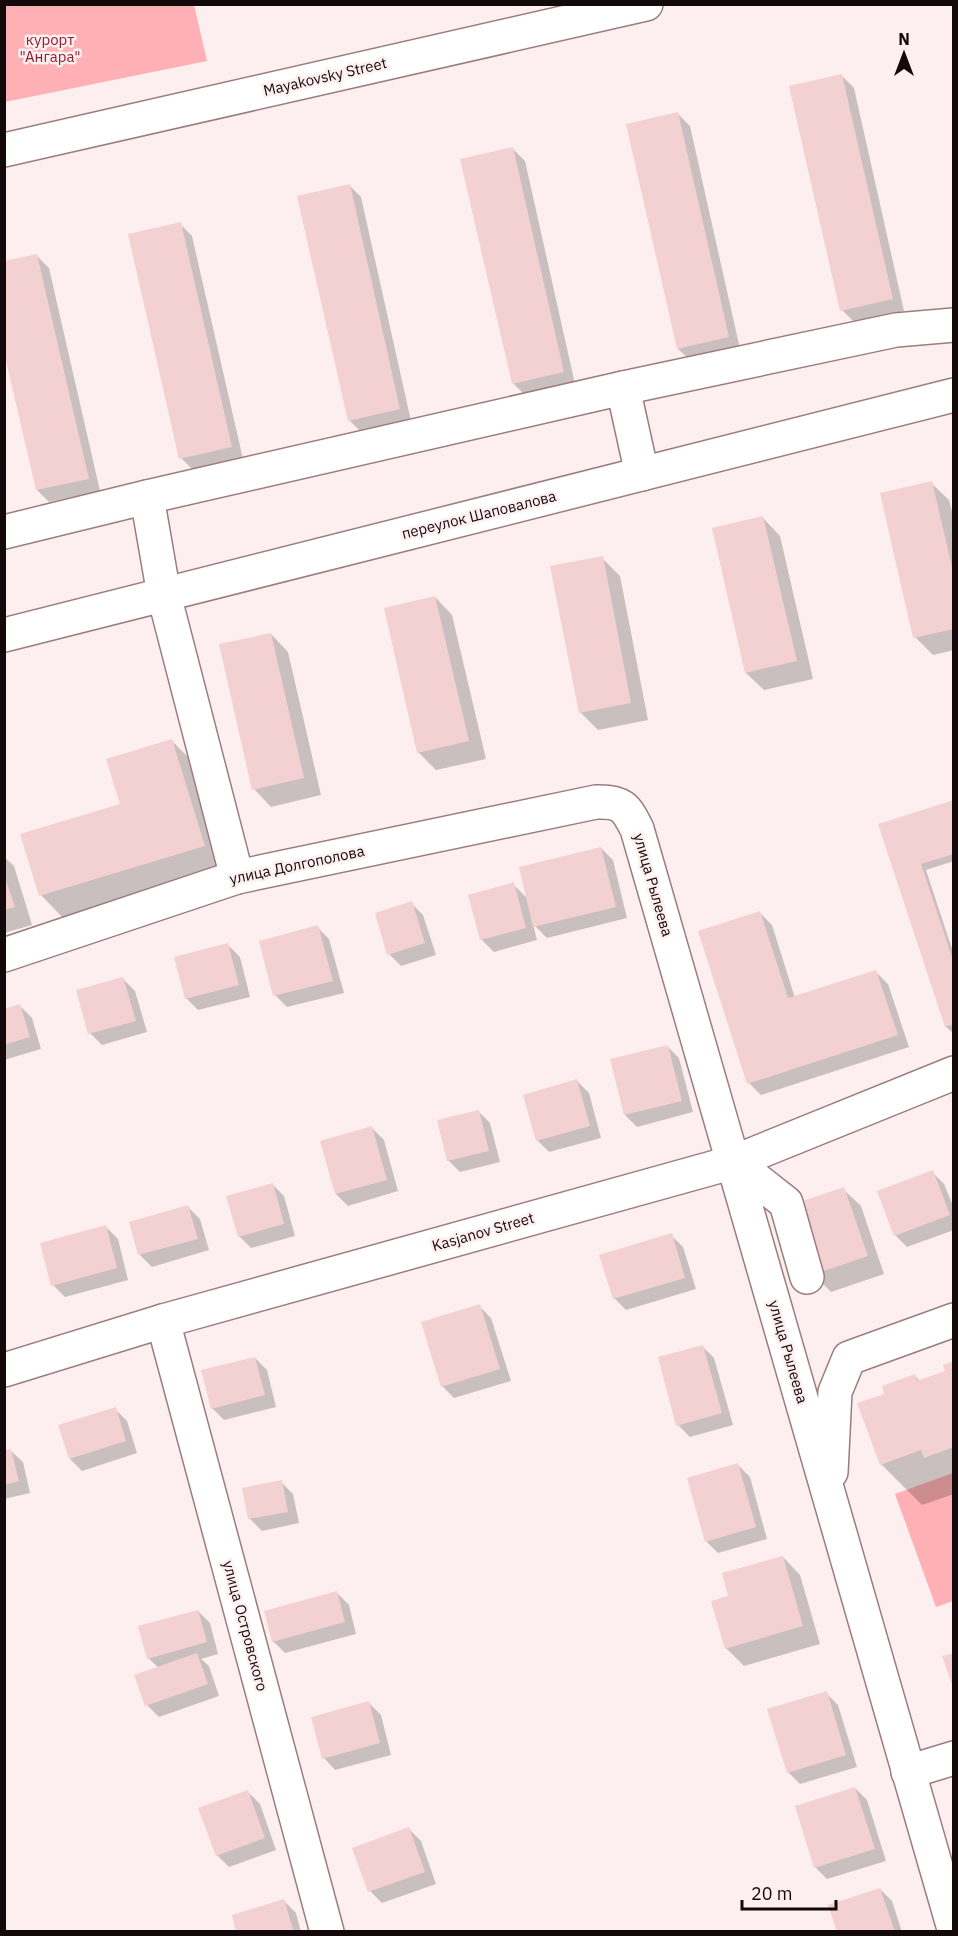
<svg xmlns="http://www.w3.org/2000/svg" width="958" height="1936" viewBox="0 0 958 1936" font-family="'IBM Plex Sans',sans-serif">
<rect width="100%" height="100%" fill="#fdefef"/>
<!-- park -->
<g fill="#ffb0b4">
<path d="M5 4 194 5 207 61 5 102Z"/>
<path d="M953 1473V1601L936 1607 895 1494Z"/>
</g>
<!-- shadow -->
<g fill="#0003">
<path d="M842 76 854 88 904 311 854 322 842 310Z"/>
<path d="M678 114 690 126 740 349 690 360 678 349Z"/>
<path d="M513 149 525 161 575 384 525 395 513 383Z"/>
<path d="M349 185 361 197 411 421 361 432 349 420Z"/>
<path d="M180 224 192 236 243 459 193 470 181 458Z"/>
<path d="M37 256 49 268 100 491 49 502 37 490Z"/>
<path d="M931 483 949 500 954 519V650L933 655 915 637Z"/>
<path d="M763 518 780 536 813 679 764 690 746 673Z"/>
<path d="M602 558 620 576 648 720 598 730 580 712Z"/>
<path d="M435 597 452 615 486 759 436 770 418 752Z"/>
<path d="M271 634 288 652 321 795 271 807 254 789Z"/>
<path d="M172 741 194 763 227 869 63 918 41 895 122 805Z"/>
<path d="M954 801V861L926 870 954 955V1032H952L946 1027 880 825Z"/>
<path d="M601 848 613 860 627 918 547 938 533 924 537 940 494 952 482 940 470 896 513 884 528 899Z"/>
<path d="M4 857 14 866 32 925 4 933Z"/>
<path d="M411 903 423 915 436 955 401 966 389 954Z"/>
<path d="M760 913 772 925 795 998 876 972 888 984 909 1047 761 1095 749 1083Z"/>
<path d="M317 927 329 939 344 993 287 1007 275 995Z"/>
<path d="M228 945 240 957 250 997 198 1010 186 998Z"/>
<path d="M123 979 135 991 147 1032 102 1045 90 1033Z"/>
<path d="M20 1006 32 1018 41 1049 4 1060V1010Z"/>
<path d="M667 1046 679 1058 693 1112 637 1127 625 1115Z"/>
<path d="M577 1081 589 1093 601 1138 549 1152 537 1140Z"/>
<path d="M478 1111 490 1123 500 1162 460 1172 448 1160Z"/>
<path d="M372 1128 384 1140 398 1191 348 1206 336 1194Z"/>
<path d="M932 1172 944 1184 954 1208V1230L907 1247 895 1235Z"/>
<path d="M272 1184 284 1196 295 1236 251 1248 239 1236Z"/>
<path d="M843 1189 861 1206 884 1274 831 1292 813 1274Z"/>
<path d="M188 1207 200 1219 209 1250 152 1267 140 1255 131 1223Z"/>
<path d="M106 1227 118 1239 128 1280 65 1297 53 1285Z"/>
<path d="M671 1235 683 1247 696 1289 626 1310 614 1298Z"/>
<path d="M479 1306 491 1318 511 1381 454 1398 442 1386Z"/>
<path d="M702 1346 714 1358 733 1425 690 1437 678 1425Z"/>
<path d="M255 1358 267 1370 276 1407 224 1420 212 1408Z"/>
<path d="M954 1362V1494L922 1505 881 1464 886 1394 915 1376 920 1381 947 1372Z"/>
<path d="M115 1409 127 1421 137 1453 82 1471 70 1459Z"/>
<path d="M11 1451 23 1462 30 1493 4 1499V1452Z"/>
<path d="M738 1465 750 1477 767 1539 718 1553 706 1541Z"/>
<path d="M281 1482 293 1494 299 1523 262 1531 250 1519Z"/>
<path d="M783 1557 800 1575 820 1644 744 1666 726 1648 730 1597Z"/>
<path d="M337 1593 349 1605 356 1634 285 1653 273 1641Z"/>
<path d="M198 1611 210 1623 218 1654 201 1659 209 1666 219 1696 159 1717 147 1705 159 1668 148 1658Z"/>
<path d="M826 1693 838 1705 857 1767 800 1784 788 1772Z"/>
<path d="M369 1703 381 1715 391 1755 335 1770 324 1758Z"/>
<path d="M855 1788 867 1800 886 1861 827 1879 815 1867Z"/>
<path d="M248 1792 260 1804 276 1850 229 1867 217 1855Z"/>
<path d="M409 1829 421 1841 436 1884 382 1903 370 1891Z"/>
<path d="M880 1889 892 1901 902 1932H838Z"/>
<path d="M284 1901 296 1913 301 1932H238Z"/>
</g>
<!-- building -->
<g fill="#f3d0d1">
<path d="M842 74 893 299 840 311 789 86Z"/>
<path d="M678 112 729 337 677 349 626 124Z"/>
<path d="M513 147 564 372 512 384 460 159Z"/>
<path d="M350 184 400 409 348 421 297 196Z"/>
<path d="M181 222 232 447 179 459 128 234Z"/>
<path d="M37 254 89 479 36 490 4 352V261Z"/>
<path d="M932 481 954 575V629L913 638 880 493Z"/>
<path d="M763 516 797 661 745 673 712 528Z"/>
<path d="M603 556 631 703 579 713 550 566Z"/>
<path d="M435 596 469 741 417 753 384 608Z"/>
<path d="M271 633 304 778 252 790 219 644Z"/>
<path d="M172 739 205 846 39 896 20 834 120 804 106 759Z"/>
<path d="M954 800V854L921 864 954 963V1024L945 1027 878 824Z"/>
<path d="M601 847 616 907 533 927 519 867Z"/>
<path d="M4 874 15 907 4 910Z"/>
<path d="M514 882 526 928 480 940 468 895Z"/>
<path d="M412 901 425 943 387 955 375 913Z"/>
<path d="M760 911 788 998 876 970 898 1035 747 1084 698 931Z"/>
<path d="M318 925 333 981 273 996 259 941Z"/>
<path d="M228 943 239 985 185 999 174 957Z"/>
<path d="M123 977 136 1021 88 1034 76 990Z"/>
<path d="M20 1004 30 1037 4 1045V1009Z"/>
<path d="M668 1045 682 1101 624 1115 610 1059Z"/>
<path d="M577 1079 590 1126 536 1141 523 1095Z"/>
<path d="M479 1110 489 1151 447 1161 437 1120Z"/>
<path d="M372 1126 387 1180 335 1194 320 1141Z"/>
<path d="M933 1170 950 1215 894 1236 877 1191Z"/>
<path d="M273 1183 284 1224 238 1237 226 1196Z"/>
<path d="M844 1187 868 1256 812 1275 788 1206Z"/>
<path d="M188 1205 198 1239 138 1255 129 1222Z"/>
<path d="M106 1225 117 1268 51 1286 40 1243Z"/>
<path d="M672 1233 685 1278 613 1299 599 1255Z"/>
<path d="M480 1304 500 1369 441 1387 421 1322Z"/>
<path d="M703 1345 722 1413 676 1426 658 1357Z"/>
<path d="M255 1357 265 1395 211 1409 201 1370Z"/>
<path d="M954 1361V1447L924 1458 921 1450 880 1465 857 1403 884 1394 882 1386 915 1374 917 1381 945 1371 943 1365Z"/>
<path d="M116 1407 126 1441 69 1459 58 1425Z"/>
<path d="M11 1449 19 1481 4 1485V1450Z"/>
<path d="M738 1463 756 1527 705 1542 687 1478Z"/>
<path d="M282 1480 288 1512 248 1519 242 1488Z"/>
<path d="M783 1556 803 1626 725 1649 711 1601 728 1596 722 1573Z"/>
<path d="M337 1591 345 1622 272 1642 264 1611Z"/>
<path d="M198 1610 207 1642 147 1659 138 1626Z"/>
<path d="M197 1653 208 1684 145 1706 134 1675Z"/>
<path d="M954 1653V1687H953L942 1656Z"/>
<path d="M827 1691 846 1755 787 1773 767 1709Z"/>
<path d="M369 1701 380 1743 322 1759 311 1717Z"/>
<path d="M855 1787 875 1849 814 1868 795 1806Z"/>
<path d="M248 1790 265 1838 216 1856 198 1808Z"/>
<path d="M409 1827 425 1872 368 1892 352 1848Z"/>
<path d="M880 1888 895 1932H837L828 1905Z"/>
<path d="M284 1899 294 1932H236L232 1915Z"/>
</g>
<g fill="none" stroke-linecap="round" stroke-linejoin="round">
<!-- minor casing -->
<g stroke="#9c7d7e" stroke-width="36">
<g id="minor">
<path d="M623 388 642 474"/>
<path d="M147 497 164 595 237 877"/>
<path d="M4 532 147 497 623 388 896 330 954 325"/>
<path d="M4 635 954 395"/>
<path d="M4 955 237 877 596 802C622 801 626 807 637 829L954 1929"/>
<path d="M734 1162 786 1203 807 1277"/>
<path d="M163 1321 327 1932"/>
<path d="M4 1370 163 1321 734 1162 954 1073"/>
<path d="M831 1472 835 1392 849 1358 954 1320"/>
<path d="M908 1772 954 1758"/>
</g>
</g>
<!-- major casing -->
<g stroke="#9c7d7e" stroke-width="36">
<path id="major" d="M4 150 646 4"/>
</g>
<!-- minor -->
<use href="#minor" stroke="#fff" stroke-width="33"/>
<!-- major -->
<use href="#major" stroke="#fff" stroke-width="33"/>
</g>
<g text-anchor="middle" stroke-width="5" stroke-linejoin="round" paint-order="stroke">
<!-- park labels -->
<g font-size="15" fill="#8f1d32" stroke="#fdefef">
<text x="50" y="45">курорт<tspan x="50" dy="17">"Ангара"</tspan></text>
</g>
<!-- street labels -->
<g font-size="15" fill="#14090a" stroke="#fdefef">
<text transform="translate(325 77) rotate(-13)" y="5">Mayakovsky Street</text>
<text transform="translate(479 515) rotate(-14)" y="5">переулок Шаповалова</text>
<text transform="translate(297 865) rotate(-12)" y="5">улица Долгополова</text>
<text transform="translate(653 885) rotate(74)" y="5">улица Рылеева</text>
<text transform="translate(483 1232) rotate(-16)" y="5">Kasjanov Street</text>
<text transform="translate(788 1352) rotate(74)" y="5">улица Рылеева</text>
<text transform="translate(245 1626) rotate(75)" y="5">улица Островского</text>
</g>
</g>
<!-- border -->
<rect width="958" height="1936" fill="none" stroke="#14090a" stroke-width="12"/>
<!-- north arrow -->
<g transform="translate(904 54)" stroke="#fdefef" stroke-width="4.5" paint-order="stroke">
<path d="M0-4.5L10 22L0 15L-10 22Z" fill="#14090a"/>
<text y="-9" font-size="16" font-weight="bold" text-anchor="middle" fill="#14090a">N</text>
</g>
<!-- scale -->
<path d="M742 1900v9h94v-9" fill="none" stroke="#14090a" stroke-width="3"/>
<text x="751" y="1900" font-size="18" fill="#14090a" stroke="#fdefef" stroke-width="4.5" paint-order="stroke">20 m</text>
</svg>
